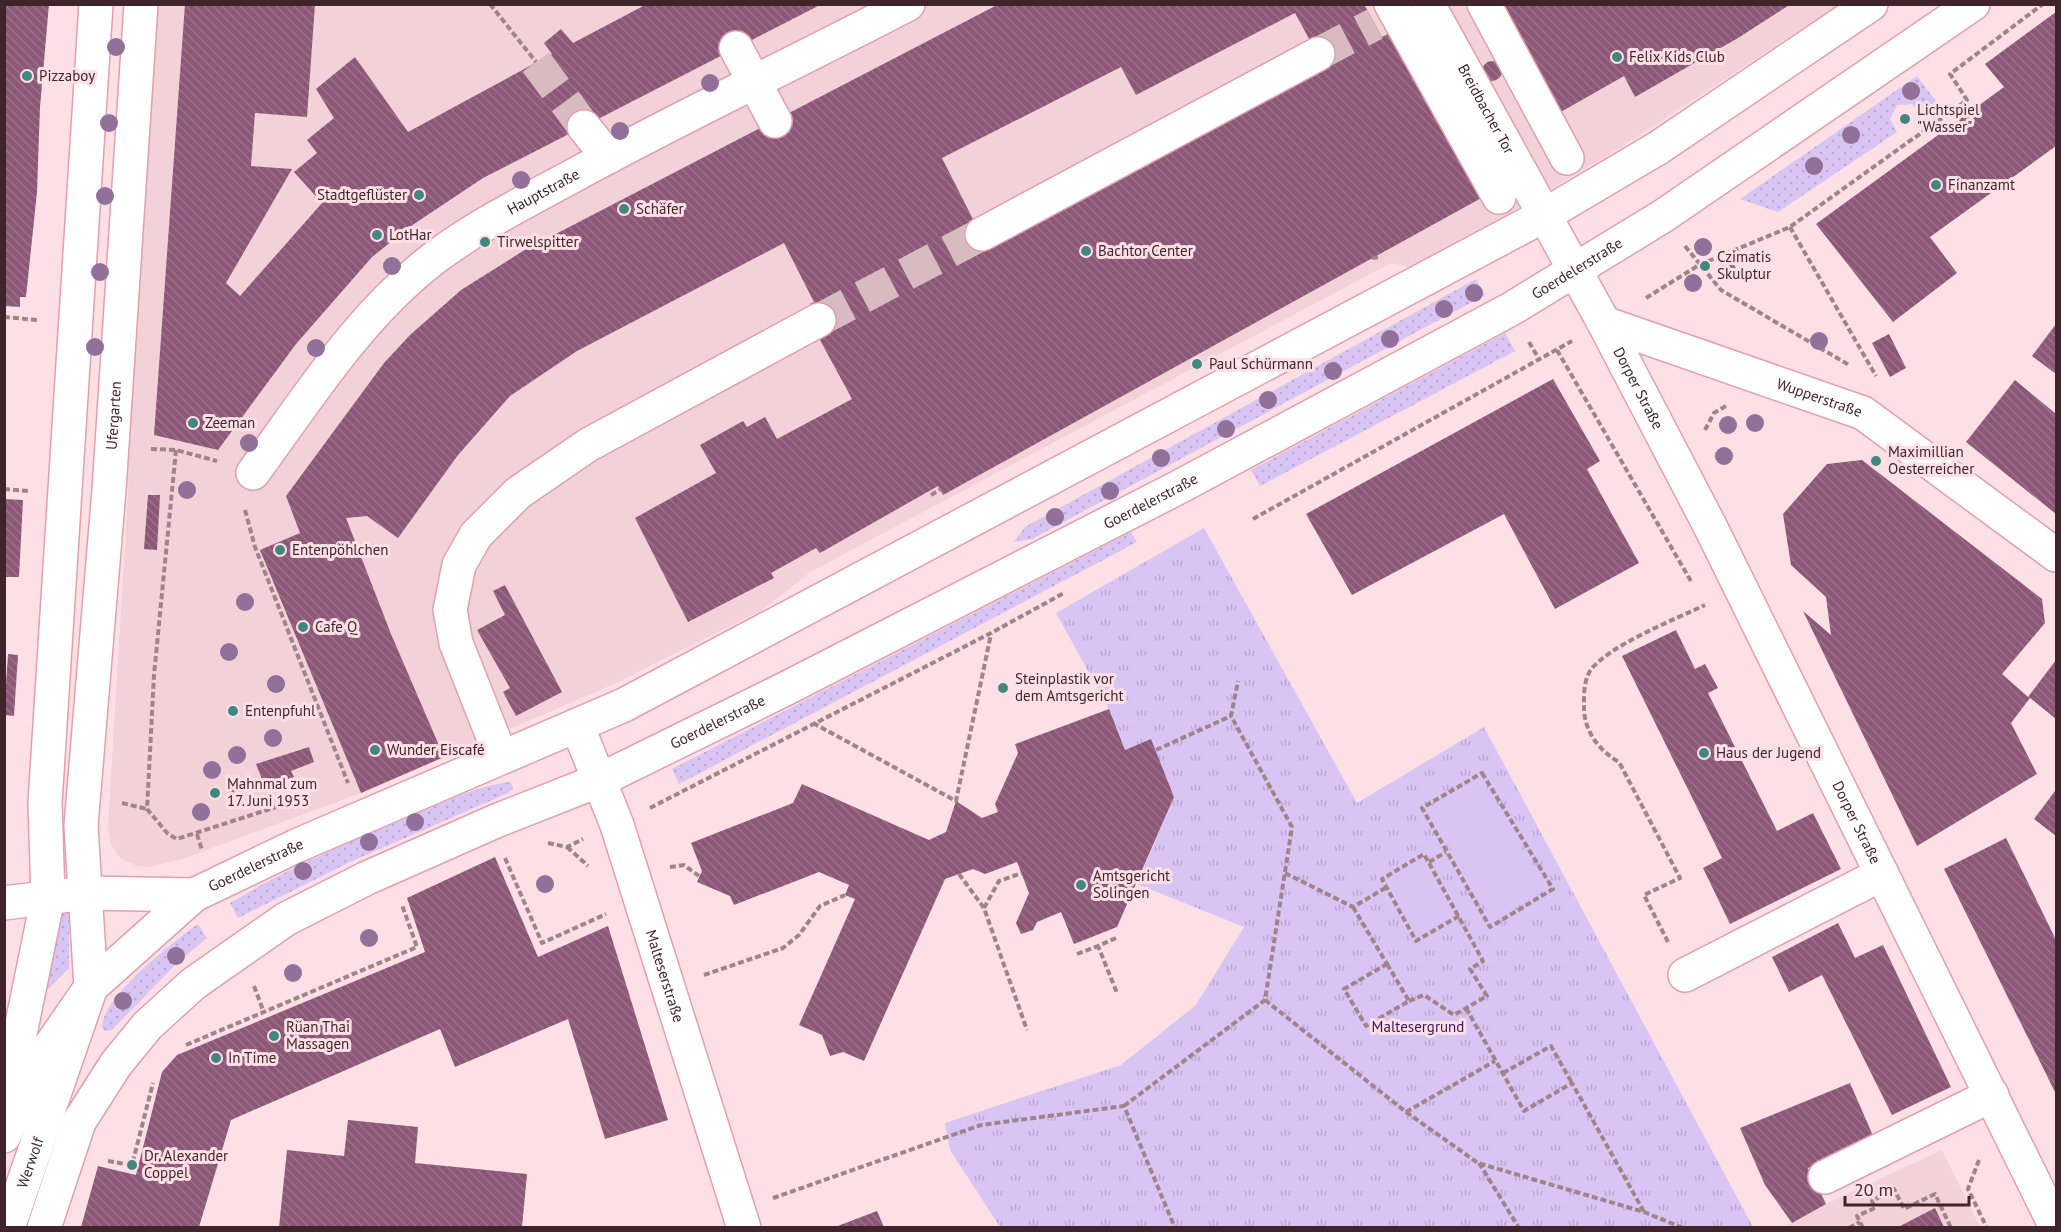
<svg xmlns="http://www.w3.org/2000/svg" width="2061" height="1232" viewBox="0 0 2061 1232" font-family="'PT Sans',sans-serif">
<defs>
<pattern id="grass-dots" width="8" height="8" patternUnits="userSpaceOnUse" patternTransform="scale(1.5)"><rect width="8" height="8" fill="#d8c5f3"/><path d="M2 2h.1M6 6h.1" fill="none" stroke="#baa9d0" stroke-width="1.8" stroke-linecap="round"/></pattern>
<pattern id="park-tufts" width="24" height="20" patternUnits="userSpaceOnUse" patternTransform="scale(1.5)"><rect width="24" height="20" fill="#d8c5f3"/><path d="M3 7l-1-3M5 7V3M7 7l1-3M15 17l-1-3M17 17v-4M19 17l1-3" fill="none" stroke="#baa9d0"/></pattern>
<pattern id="building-back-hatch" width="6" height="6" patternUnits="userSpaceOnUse" patternTransform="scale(1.5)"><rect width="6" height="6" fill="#8d5777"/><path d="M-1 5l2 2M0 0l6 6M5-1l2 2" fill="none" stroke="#9b7189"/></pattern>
</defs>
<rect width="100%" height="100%" fill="#fde0e6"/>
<!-- built -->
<g fill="#f2d1d8">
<path d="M154 5H1838L1621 147 1469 238 1412 268 1391 263 812 571 762 610 614 684 361 793 182 859 148 867 137 866 119 857 110 843 108 826 128 494 130 349Z"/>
<path d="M1942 1150 1980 1227 1782 1228 1826 1204Z"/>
</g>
<!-- grass -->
<g fill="url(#grass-dots)">
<path d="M1917 76 1938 104 1921 116 1912 104 1897 105 1890 119 1897 132 1778 212 1740 199Z"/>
<path d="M1476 279 1485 295 1032 539 1014 542 1025 527Z"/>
<path d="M1505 333 1515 351 1260 486 1251 470Z"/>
<path d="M1131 532 1137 542 679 784 672 769Z"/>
<path d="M511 782 513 789 508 793 348 863 238 918 230 903C288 868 350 841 412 816 445 802 475 786 511 782Z"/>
<path d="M69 913V968L48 989 44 986 55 915Z"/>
<path d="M198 924 207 938 177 963 112 1030 106 1031 102 1028C101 998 174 941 198 924Z"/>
</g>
<!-- park -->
<path fill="url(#park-tufts)" d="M1204 528 1357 803 1484 727 1753 1227H1000L950 1150 945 1123 1121 1065 1196 1005 1244 927 1137 884 1174 797 1151 740 1125 750 1109 709 1056 613Z"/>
<!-- pitch -->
<g fill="#d8c5f3">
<path d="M1481 778 1546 889 1493 920 1428 810Z"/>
<path d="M1427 848 1464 916 1414 945 1376 878Z"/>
</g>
<!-- building -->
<g fill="url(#building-back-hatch)" fill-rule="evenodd">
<path d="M5 4H49L40 107 37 192 26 297H20V307L5 306Z"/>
<path d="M185 4H315L307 117 255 113 251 166 292 169 226 283 240 296 322 203 294 172 317 153 307 140 334 118 316 89 355 57 408 132 552 54 544 43 561 29 573 43 647 4H822L483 178 411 226 372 257 296 344 218 450 154 435Z"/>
<path d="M999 4H1364L1382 37 1394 31 1485 196 943 495 938 486 820 553 816 548 771 573 774 578 688 622 635 518 716 473 700 445 743 421 747 427 765 417 777 439 852 399 820 340 828 335 810 304 814 302 784 243 577 351 510 396 458 455 398 538 367 516 346 518 391 634 444 757 361 793 260 550 300 533 286 496 384 363 410 335 461 290 523 251ZM1295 13 1326 70 986 245 942 158 1121 67 1136 95Z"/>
<path d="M1500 4H1791L1738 38 1635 97 1624 76 1559 113Z"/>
<path d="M2056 12V146L1930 237 1957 273 1893 322 1816 224 2004 87 1985 64Z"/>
<circle cx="1492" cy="71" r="10"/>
<path d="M2056 324V374L2032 356Z"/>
<path d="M1889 334 1906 368 1890 377 1872 343Z"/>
<path d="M1553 379 1600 461 1587 469 1639 563 1555 609 1504 514 1352 595 1306 514Z"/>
<path d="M2015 380 2056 414V514L1966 442Z"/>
<path d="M1862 460 2042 599 2045 623 2002 674 2028 697 2056 660V719L2030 698 2011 723 2037 774 1917 846 1803 611 1831 635 1826 597 1791 565 1783 514 1827 464Z"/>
<path d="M148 495H160L157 550 144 549Z"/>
<path d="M4 499 23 500 19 577H4Z"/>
<path d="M505 585 562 692 516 716 503 692 510 688 477 630 505 615 493 591Z"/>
<path d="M1676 630 1695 669 1705 664 1718 688 1708 693 1777 831 1813 813 1841 869 1730 924 1703 868 1722 858 1622 656Z"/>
<path d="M8 654 18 655 14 716 4 715Z"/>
<path d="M1109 709 1125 750 1151 739 1174 797 1117 927 1074 944 1061 912 1037 922 1033 930 1021 934 1016 923 1029 893 1017 862 985 874 973 869 945 879 864 1061 843 1052 830 1056 822 1035 799 1025 855 899 845 895 849 885 819 872 734 905 730 896 697 882 702 871 691 843 793 803 802 784 929 840 946 832 956 801 982 818 998 812 995 804 1018 753 1015 744Z"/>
<path d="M309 747 314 762 291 771 294 777 265 787 256 764Z"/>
<path d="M2055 791 2056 792V836L2034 819Z"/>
<path d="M2006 838 2056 940V1094L1944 869Z"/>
<path d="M495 857 538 957 608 926 668 1120 605 1139 568 1019 455 1067 440 1029 231 1120 199 1227H81L98 1166 136 1175 162 1072 177 1055 425 952 407 898Z"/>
<path d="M1838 923 1855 958 1883 945 1951 1087 1892 1115 1822 975 1789 992 1772 957Z"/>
<path d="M1850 1083 1874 1138 1808 1168 1826 1204 1792 1223 1765 1185 1740 1128Z"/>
<path d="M348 1120 418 1127 415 1163 527 1174 522 1227H279L287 1150 344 1156Z"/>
<path d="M1935 1208 1944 1227H1898L1904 1224Z"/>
<path d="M877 1211 884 1227H835Z"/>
</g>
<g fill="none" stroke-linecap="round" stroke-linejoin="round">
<!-- minor-tunnel -->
<g stroke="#d7bbc1" stroke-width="33" stroke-dasharray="33 16" stroke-linecap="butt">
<path d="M1318 54 1375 24"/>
<path d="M536 62 584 127"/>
<path d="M819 320 982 234"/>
</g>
<!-- minor casing -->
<g stroke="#e29fae" stroke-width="36">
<g id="minor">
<path d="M1391 4 1499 197"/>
<path id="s1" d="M1428 4 1604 323 1710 526 2056 1227"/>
<path d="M1484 4 1567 158"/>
<path d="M736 48 775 121"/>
<path d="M584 127 608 157"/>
<path d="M982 234 1318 54"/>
<path id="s2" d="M1604 323 1863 413 2056 555"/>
<path id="s3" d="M253 473C308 398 358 317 433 259 475 227 523 203 569 178 680 117 795 63 908 4"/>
<path id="s4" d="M577 725 617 825 744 1228"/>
<path d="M501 757 456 643 450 610 459 565 476 535 518 493 588 445 819 320"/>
<path d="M4 903 86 893 194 895"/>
<path d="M1685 975 1882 874"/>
<path d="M4 1112 48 897 45 803 96 4"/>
<path d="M1825 1177 1992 1095"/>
<path id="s5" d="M8 1228 91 987 81 826 109 490 141 4"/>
</g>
</g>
<!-- major casing -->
<g stroke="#e29fae" stroke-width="36">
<g id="major">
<path id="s6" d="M4 1136 35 1068 91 987 194 895 296 846 624 705 1543 216 1658 148 1871 4"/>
<path id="s7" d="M44 1228 79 1122 116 1064 147 1026 193 984 286 919 367 878 496 821 600 780 785 689 1179 487 1511 309 1663 216 1973 4"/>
</g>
</g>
<!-- path -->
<g stroke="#a0848a" stroke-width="4" stroke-dasharray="6 3" stroke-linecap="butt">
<path d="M490 4 536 62"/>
<path d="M1790 227 1876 376"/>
<path d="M1685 246 1721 290 1849 365"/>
<path d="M1372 258 1381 257"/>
<path d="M1646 298 1699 265 1790 227 1967 100 1950 74 2043 4"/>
<path d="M4 317 37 320"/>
<path d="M1529 342 1539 359"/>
<path d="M1557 350 1692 583"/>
<path d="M1705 430 1714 413 1726 406"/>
<path d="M151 449 176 450 217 461"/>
<path d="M176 450 154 675 147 809 168 834 177 839 301 799"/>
<path d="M4 489 28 491"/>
<path d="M931 495 941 489"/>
<path d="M245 510 255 547 348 783"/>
<path d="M1253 519 1572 341"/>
<path d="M813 723 956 801 991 634"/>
<path d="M1156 750 1231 716"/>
<path d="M1482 773 1553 889 1490 927 1422 808Z"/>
<path d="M122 803 147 809"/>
<path d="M650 808 991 633 1064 593"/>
<path d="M197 834 202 850"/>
<path d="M548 843 567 847 583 839"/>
<path d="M567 847 588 866"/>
<path d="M505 858 542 943 606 914"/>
<path d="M1429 862 1446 852"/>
<path d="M670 867 684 865 699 876"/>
<path d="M1285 873 1353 907 1387 887"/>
<path d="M959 874 984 908 1027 1030"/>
<path d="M1353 907 1387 964"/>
<path d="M984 908 999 881 1022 873"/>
<path d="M1116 938 1098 946 1117 993"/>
<path d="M1668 942 1644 895 1680 878 1619 762C1600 751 1586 734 1584 711 1584 698 1583 683 1590 671 1607 646 1676 619 1705 605"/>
<path d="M1077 954 1098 946"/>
<path d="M1387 964 1409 1001 1366 1026 1344 989Z"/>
<path d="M704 975 783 948 799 935 820 906 845 895"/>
<path d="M254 986 263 1010"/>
<path d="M1265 1000 1406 1112 1478 1163 1644 1212 1683 1228"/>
<path d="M1409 1001 1424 995 1454 1015 1487 996 1470 969 1483 961 1424 854 1382 879 1416 941 1459 916"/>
<path d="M1466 1008 1524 1111 1572 1083 1644 1212"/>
<path d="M186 1045 417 947 402 905"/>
<path d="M1503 1073 1551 1046 1572 1083"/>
<path d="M1124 1106 1265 1000 1292 827 1231 716 1238 681"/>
<path d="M1406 1112 1495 1061"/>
<path d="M1979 1160 1968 1189 1987 1228"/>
<path d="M108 1161 132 1165 153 1083"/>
<path d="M1479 1163 1519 1228"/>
<path d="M773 1198 981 1125 1124 1106 1175 1228"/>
<path d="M1849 1228 1860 1222"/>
<path d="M1863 1228 1857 1216 1875 1208 1872 1201 1894 1189 1904 1209 1935 1194 1951 1228"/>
</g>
<!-- minor -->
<use href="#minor" stroke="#fff" stroke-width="33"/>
<!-- major -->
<use href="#major" stroke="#fff" stroke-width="33"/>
</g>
<!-- trees -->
<g fill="#917099">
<circle cx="116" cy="47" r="9"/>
<circle cx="710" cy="83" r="9"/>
<circle cx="1911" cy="91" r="9"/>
<circle cx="109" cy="123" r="9"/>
<circle cx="620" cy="131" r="9"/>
<circle cx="1851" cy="135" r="9"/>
<circle cx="1814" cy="166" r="9"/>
<circle cx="521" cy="180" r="9"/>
<circle cx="105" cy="196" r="9"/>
<circle cx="1703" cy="247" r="9"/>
<circle cx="392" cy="266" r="9"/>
<circle cx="1727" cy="270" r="9"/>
<circle cx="100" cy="272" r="9"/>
<circle cx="1693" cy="283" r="9"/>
<circle cx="1474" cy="293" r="9"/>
<circle cx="1444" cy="309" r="9"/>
<circle cx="1390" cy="339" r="9"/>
<circle cx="1819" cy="341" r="9"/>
<circle cx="95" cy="347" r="9"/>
<circle cx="316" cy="348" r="9"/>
<circle cx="1333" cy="371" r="9"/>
<circle cx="1268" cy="400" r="9"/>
<circle cx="1755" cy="423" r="9"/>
<circle cx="1728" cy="425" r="9"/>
<circle cx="1226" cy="429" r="9"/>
<circle cx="249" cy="443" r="9"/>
<circle cx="1724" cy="456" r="9"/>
<circle cx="1161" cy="458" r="9"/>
<circle cx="187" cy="490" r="9"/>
<circle cx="1110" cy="491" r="9"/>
<circle cx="1055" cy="517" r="9"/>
<circle cx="245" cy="602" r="9"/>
<circle cx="229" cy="652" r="9"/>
<circle cx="276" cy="684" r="9"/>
<circle cx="273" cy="738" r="9"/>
<circle cx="237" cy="755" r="9"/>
<circle cx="212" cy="770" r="9"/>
<circle cx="237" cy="787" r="9"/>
<circle cx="201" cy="812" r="9"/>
<circle cx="415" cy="822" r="9"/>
<circle cx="369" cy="842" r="9"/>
<circle cx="303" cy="871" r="9"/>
<circle cx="545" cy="884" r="9"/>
<circle cx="369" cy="938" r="9"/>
<circle cx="176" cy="956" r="9"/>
<circle cx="293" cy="973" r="9"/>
<circle cx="123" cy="1001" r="9"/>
</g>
<!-- markers -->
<g fill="#41877e" stroke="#fde0e6" stroke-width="2">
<circle cx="1617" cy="57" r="6"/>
<circle cx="27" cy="76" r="6"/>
<circle cx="1905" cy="119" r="6"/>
<circle cx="1936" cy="185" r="6"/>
<circle cx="419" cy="195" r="6"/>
<circle cx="624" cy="209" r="6"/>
<circle cx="377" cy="235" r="6"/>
<circle cx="485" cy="242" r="6"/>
<circle cx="1086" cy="251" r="6"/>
<circle cx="1705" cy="266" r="6"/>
<circle cx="1197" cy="364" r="6"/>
<circle cx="193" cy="423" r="6"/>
<circle cx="1876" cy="461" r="6"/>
<circle cx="280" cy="550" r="6"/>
<circle cx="303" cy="627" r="6"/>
<circle cx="1003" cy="688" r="6"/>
<circle cx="233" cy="711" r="6"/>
<circle cx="375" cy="750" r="6"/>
<circle cx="1704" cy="753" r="6"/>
<circle cx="215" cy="793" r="6"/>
<circle cx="1081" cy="885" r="6"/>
<circle cx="274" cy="1036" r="6"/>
<circle cx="216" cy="1058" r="6"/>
<circle cx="132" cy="1165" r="6"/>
</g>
<g text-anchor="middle" stroke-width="6" stroke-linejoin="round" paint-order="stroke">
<!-- poi labels -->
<g font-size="15" fill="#3f252b" stroke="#fde0e6" text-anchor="start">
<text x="1629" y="62">Felix Kids Club</text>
<text x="39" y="81">Pizzaboy</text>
<text x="1917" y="115">Lichtspiel<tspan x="1917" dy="17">"Wasser"</tspan></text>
<text x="1948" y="190">Finanzamt</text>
<text x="407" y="200" text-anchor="end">Stadtgeflüster</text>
<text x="636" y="214">Schäfer</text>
<text x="389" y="240">LotHar</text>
<text x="497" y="247">Tirwelspitter</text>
<text x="1098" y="256">Bachtor Center</text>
<text x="1717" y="262">Czimatis<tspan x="1717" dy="17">Skulptur</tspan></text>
<text x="1209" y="369">Paul Schürmann</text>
<text x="205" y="428">Zeeman</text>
<text x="1888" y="457">Maximillian<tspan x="1888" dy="17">Oesterreicher</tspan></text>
<text x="292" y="555">Entenpöhlchen</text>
<text x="315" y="632">Cafe Q</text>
<text x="1015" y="684">Steinplastik vor<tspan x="1015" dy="17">dem Amtsgericht</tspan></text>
<text x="245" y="716">Entenpfuhl</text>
<text x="387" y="755">Wunder Eiscafé</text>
<text x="1716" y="758">Haus der Jugend</text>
<text x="227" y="789">Mahnmal zum<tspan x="227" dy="17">17. Juni 1953</tspan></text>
<text x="1093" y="881">Amtsgericht<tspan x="1093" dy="17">Solingen</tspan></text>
<text x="286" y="1032">Rüan Thai<tspan x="286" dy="17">Massagen</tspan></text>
<text x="228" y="1063">In Time</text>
<text x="144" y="1161">Dr. Alexander<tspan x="144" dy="17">Coppel</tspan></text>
</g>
<!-- street labels -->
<g font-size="15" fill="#3f252b" stroke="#fde0e6">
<text dy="5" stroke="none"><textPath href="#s1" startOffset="120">Breidbacher Tor</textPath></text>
<text dy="5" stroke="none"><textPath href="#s3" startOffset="410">Hauptstraße</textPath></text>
<text dy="5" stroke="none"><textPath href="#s7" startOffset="1852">Goerdelerstraße</textPath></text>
<text dy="5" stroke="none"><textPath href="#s1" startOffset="438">Dorper Straße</textPath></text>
<text dy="5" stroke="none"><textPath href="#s2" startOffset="228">Wupperstraße</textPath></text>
<text dy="5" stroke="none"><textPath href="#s5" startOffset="828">Ufergarten</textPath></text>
<text dy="5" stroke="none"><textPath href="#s7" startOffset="1366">Goerdelerstraße</textPath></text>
<text dy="5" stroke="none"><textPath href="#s7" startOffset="880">Goerdelerstraße</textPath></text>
<text dy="5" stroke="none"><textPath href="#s1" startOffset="924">Dorper Straße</textPath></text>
<text dy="5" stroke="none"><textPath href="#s6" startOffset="380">Goerdelerstraße</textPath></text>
<text dy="5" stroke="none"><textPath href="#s4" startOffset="266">Malteserstraße</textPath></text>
<text dy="5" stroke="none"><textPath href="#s5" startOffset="69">Werwolf</textPath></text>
</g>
<!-- park labels -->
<g font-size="15" fill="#39145a" stroke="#fde0e6">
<text x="1418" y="1032">Maltesergrund</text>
</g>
</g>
<!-- border -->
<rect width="2061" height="1232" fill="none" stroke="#3f252b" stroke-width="12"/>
<!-- scale -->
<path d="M1845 1196v9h124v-9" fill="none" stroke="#3f252b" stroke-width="3"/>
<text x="1854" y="1196" font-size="18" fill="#3f252b" stroke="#fde0e6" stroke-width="4.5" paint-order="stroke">20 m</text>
</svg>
